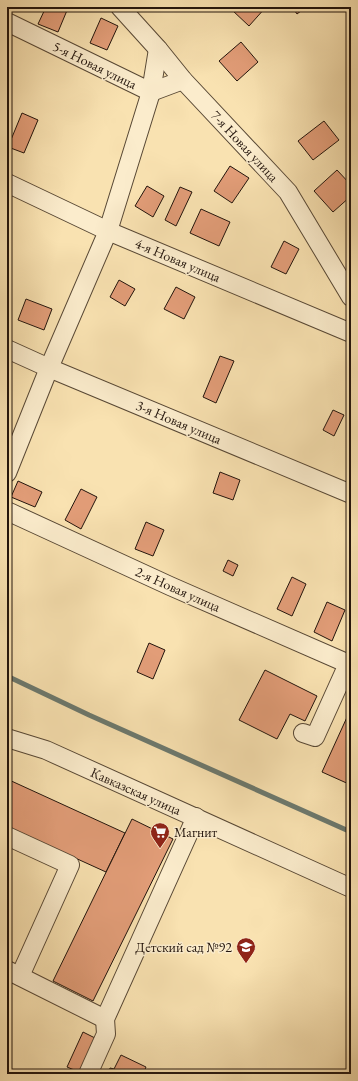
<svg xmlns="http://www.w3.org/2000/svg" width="358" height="1081" viewBox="0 0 358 1081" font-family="'EB Garamond',serif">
<rect width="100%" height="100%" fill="#f9e2b1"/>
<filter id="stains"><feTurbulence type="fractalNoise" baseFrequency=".005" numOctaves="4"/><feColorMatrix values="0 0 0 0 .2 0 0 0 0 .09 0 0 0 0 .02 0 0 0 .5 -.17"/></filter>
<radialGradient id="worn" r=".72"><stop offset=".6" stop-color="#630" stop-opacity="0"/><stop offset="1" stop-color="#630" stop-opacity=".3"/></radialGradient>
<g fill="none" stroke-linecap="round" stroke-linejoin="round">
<!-- stream -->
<path stroke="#6c796e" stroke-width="5" d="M7 676 89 715 351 832"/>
</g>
<!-- building -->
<g fill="#e29d78" stroke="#22140c">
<path d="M46 7 68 8 58 32 38 24Z"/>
<path d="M235 7H266L249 26 232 10Z"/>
<path d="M292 7H306L297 14Z"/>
<path d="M101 18 118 26 107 50 90 43Z"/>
<path d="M241 42 258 62 237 81 219 61Z"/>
<path d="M22 113 38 120 24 153 8 147Z"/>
<path d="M324 121 339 140 313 160 298 141Z"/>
<path d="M230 166 249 178 232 203 214 191Z"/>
<path d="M337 170 351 185V196L333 212 314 191Z"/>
<path d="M147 186 164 196 153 217 135 206Z"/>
<path d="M180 187 192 192 176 226 165 220Z"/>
<path d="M201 209 230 222 219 246 190 233Z"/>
<path d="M284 241 299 249 286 274 271 267Z"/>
<path d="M119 280 135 289 125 306 110 297Z"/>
<path d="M176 287 195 297 184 319 164 309Z"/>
<path d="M26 299 52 309 44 330 18 320Z"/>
<path d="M220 356 234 361 216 403 203 397Z"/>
<path d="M333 410 344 415 334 436 323 430Z"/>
<path d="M220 472 240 480 233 500 213 493Z"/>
<path d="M18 481 42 492 35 507 11 497Z"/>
<path d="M81 489 97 497 81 529 65 520Z"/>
<path d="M146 522 164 530 153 556 135 549Z"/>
<path d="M228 560 238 565 233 576 223 571Z"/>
<path d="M292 577 306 584 292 616 277 609Z"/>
<path d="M327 602 345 610 332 641 314 632Z"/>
<path d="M149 643 165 650 153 679 137 672Z"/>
<path d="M265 670 317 696 305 721 290 714 277 739 239 720Z"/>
<path d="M348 715 351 716V785L322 772Z"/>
<path d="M7 779 125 833 106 872 7 827Z"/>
<path d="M132 819 173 839 93 1001 53 981Z"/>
<path d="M83 1032 95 1038 79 1072 67 1067Z"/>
<path d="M121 1055 146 1067 143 1074H108L110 1068 114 1069Z"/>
</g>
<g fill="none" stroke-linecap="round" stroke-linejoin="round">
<!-- minor casing -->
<g stroke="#584835" stroke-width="20">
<g id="minor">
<path d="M120 7 158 49 183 80 288 192 351 297"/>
<path d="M7 22 151 92 183 80"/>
<path d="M7 183 108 231 351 333"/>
<path d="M7 349 49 368 351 494"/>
<path d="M7 473 49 368 108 231 151 92 158 49"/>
<path d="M7 511 170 586 351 665"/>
<path d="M303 733 315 737 348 664"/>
<path d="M7 738 46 750 351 888"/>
<path d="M7 836 70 865 20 976"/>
<path d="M7 970 105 1019"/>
<path d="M88 1074 106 1034 105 1019 196 817"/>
</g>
</g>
<!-- minor -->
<use href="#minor" stroke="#fbeccc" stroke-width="18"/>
</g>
<!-- icons -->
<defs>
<g id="supermarket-pin" transform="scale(1)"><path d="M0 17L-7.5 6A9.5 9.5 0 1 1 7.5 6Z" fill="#8f2418" stroke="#fbeccc"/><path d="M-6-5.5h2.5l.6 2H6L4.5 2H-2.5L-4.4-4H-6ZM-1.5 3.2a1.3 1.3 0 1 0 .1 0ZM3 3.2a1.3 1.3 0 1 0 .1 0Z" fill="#fff"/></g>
<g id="school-pin" transform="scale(1)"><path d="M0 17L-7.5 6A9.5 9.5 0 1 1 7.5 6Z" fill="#8f2418" stroke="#fbeccc"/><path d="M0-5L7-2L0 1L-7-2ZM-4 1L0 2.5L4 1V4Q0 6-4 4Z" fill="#fff"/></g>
</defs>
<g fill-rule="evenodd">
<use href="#supermarket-pin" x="160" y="832"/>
<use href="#school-pin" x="246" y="947"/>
</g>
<g text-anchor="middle" stroke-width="3" stroke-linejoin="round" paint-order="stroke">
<!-- street labels -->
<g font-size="14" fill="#22140c" stroke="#fbeccc">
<text transform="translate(95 65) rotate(26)" y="5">5-я Новая улица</text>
<text transform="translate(245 146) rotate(47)" y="5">7-я Новая улица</text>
<text transform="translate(178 260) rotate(23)" y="5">4-я Новая улица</text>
<text transform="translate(179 422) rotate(23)" y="5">3-я Новая улица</text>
<text transform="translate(178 589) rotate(24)" y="5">2-я Новая улица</text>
<text transform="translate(136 791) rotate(24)" y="5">Кавказская улица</text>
</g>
<!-- poi labels -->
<g font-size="14" fill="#22140c" stroke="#fbeccc" text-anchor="start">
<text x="174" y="837">Магнит</text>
<text x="232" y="952" text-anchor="end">Детский сад №92</text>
</g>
</g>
<!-- margin -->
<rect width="358" height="1081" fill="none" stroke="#f9e2b1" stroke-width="24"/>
<rect x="8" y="8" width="342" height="1065" fill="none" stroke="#22140c" stroke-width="2"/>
<rect x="12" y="12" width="334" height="1057" fill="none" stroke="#22140c"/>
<rect width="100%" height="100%" filter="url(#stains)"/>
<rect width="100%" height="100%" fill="url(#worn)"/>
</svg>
